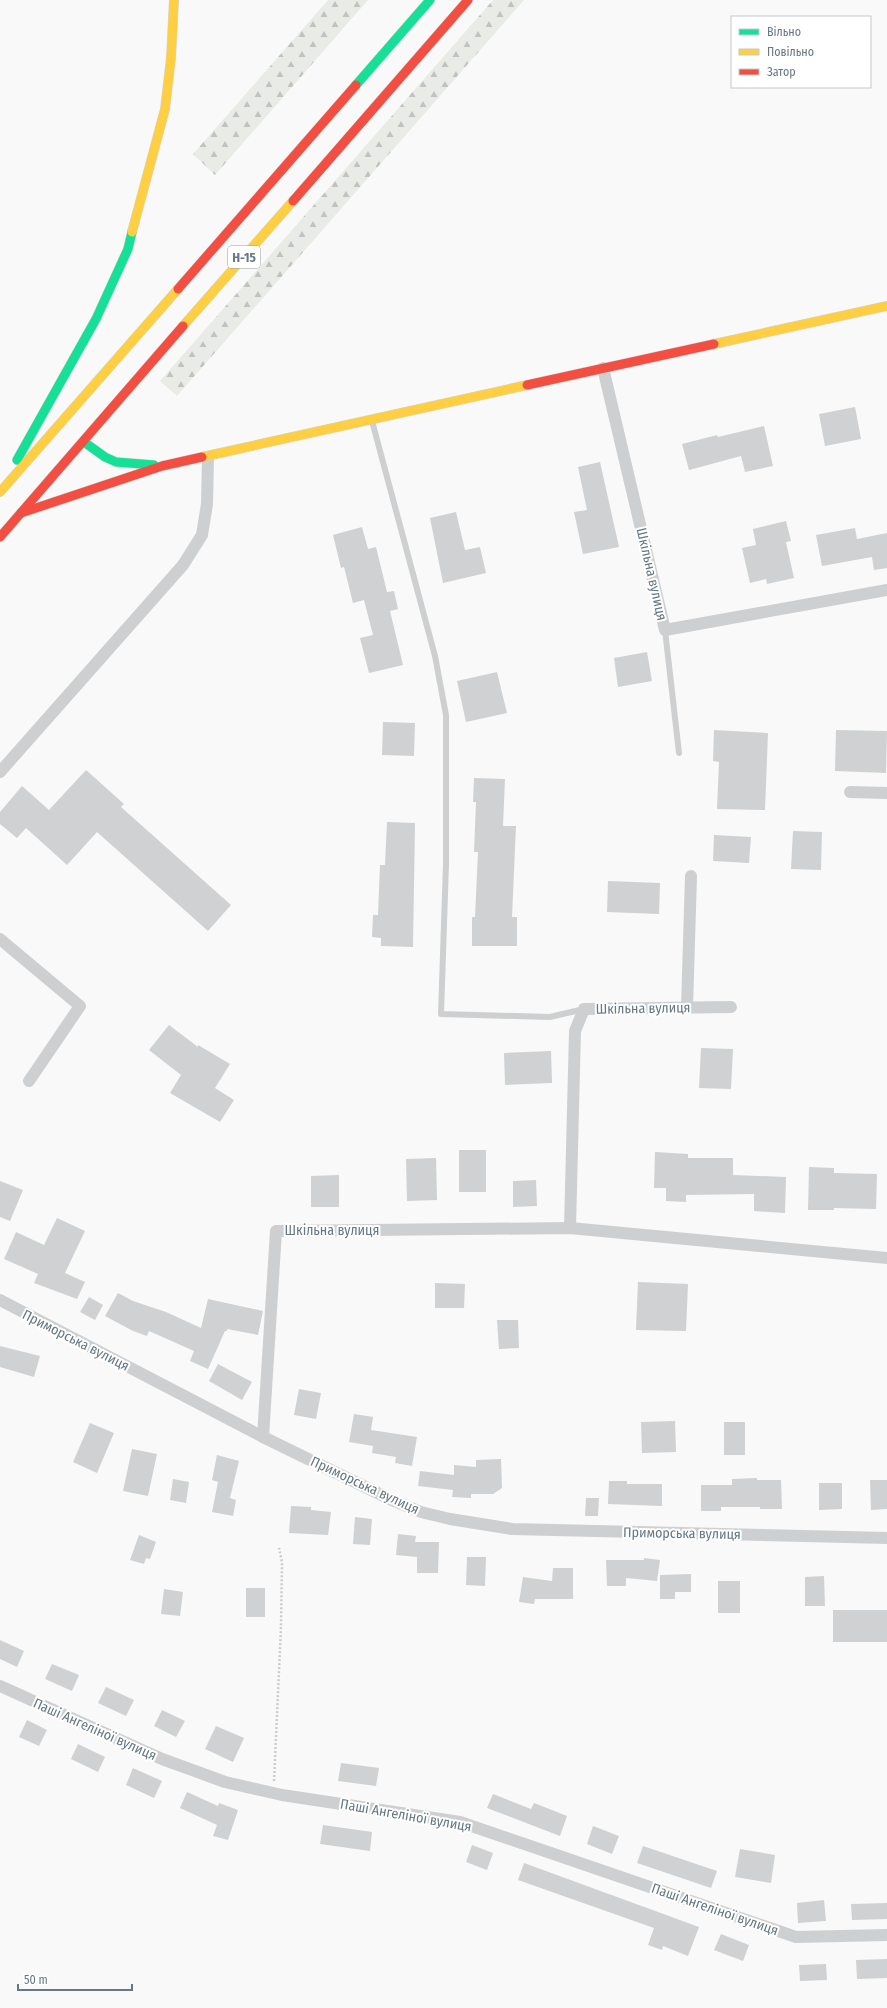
<svg xmlns="http://www.w3.org/2000/svg" width="887" height="2008" viewBox="0 0 887 2008" font-family="'Fira Sans Condensed',sans-serif">
<defs>
<pattern id="forest-firs" width="22" height="20" patternUnits="userSpaceOnUse"><rect width="22" height="20" fill="#e8ebe6"/><path d="M5 1l3.5 6h-7zM16 11l3.5 6h-7z" fill="#c0c3c0"/></pattern>
</defs>
<rect width="100%" height="100%" fill="#f9f9f9"/>
<!-- forest -->
<g fill="url(#forest-firs)">
<path d="M328 0H368L215 175 193 154Z"/>
<path d="M493 0H524L177 396 160 381Z"/>
</g>
<!-- building -->
<g fill="#cfd1d2">
<path d="M855 407 861 439 825 446 819 414Z"/>
<path d="M764 426 773 466 745 472 741 456 689 470 682 444 717 435 718 437Z"/>
<path d="M600 462 619 547 583 554 574 512 587 510 578 467Z"/>
<path d="M456 512 465 550 480 547 486 573 443 583 430 518Z"/>
<path d="M786 521 791 541 786 542 794 578 767 584 766 579 750 583 742 548 756 545 753 529Z"/>
<path d="M362 527 368 549 376 547 387 592 394 591 398 609 390 611 403 665 369 673 360 638 373 635 364 600 353 603 344 567 341 568 333 535Z"/>
<path d="M855 528 857 539 887 533V568L874 570 872 557 822 566 816 535Z"/>
<path d="M647 652 652 681 618 687 614 658Z"/>
<path d="M497 672 507 713 466 722 457 681Z"/>
<path d="M383 722 415 723 414 756 382 755Z"/>
<path d="M714 730 768 733 765 810 717 809 719 762 713 761Z"/>
<path d="M836 730 887 731 886 773 835 771Z"/>
<path d="M86 770 124 804 121 807 231 905 208 931 97 832 67 865 26 828 17 838 0 824V812L22 786 49 810Z"/>
<path d="M474 778 505 779 503 826H516L512 917H517V946H472V917H475L478 852H474L476 802H473Z"/>
<path d="M387 822 415 823 413 947 381 946V938L372 937 373 915H378L380 865H385Z"/>
<path d="M793 831 822 832 821 870 791 869Z"/>
<path d="M714 835 751 837 749 863 713 861Z"/>
<path d="M608 881 660 883 659 914 607 912Z"/>
<path d="M169 1025 198 1047V1045L230 1064 215 1088 234 1100 220 1122 170 1093 181 1075 149 1050Z"/>
<path d="M701 1048 733 1049 731 1089 699 1088Z"/>
<path d="M551 1051 552 1083 505 1085 504 1053Z"/>
<rect x="459" y="1150" width="27" height="42"/>
<path d="M655 1152 688 1154V1158H733V1175L786 1177 785 1213 754 1211V1194L686 1195V1202L666 1201V1188H654Z"/>
<path d="M436 1158 437 1200 407 1201 406 1159Z"/>
<path d="M809 1167 834 1168V1173L877 1174 876 1209 834 1208V1210H808Z"/>
<path d="M339 1175V1207H311V1176Z"/>
<path d="M536 1180 537 1206 513 1207V1181Z"/>
<path d="M0 1181 23 1190 10 1221 0 1217Z"/>
<path d="M57 1218 85 1231 65 1273 85 1282 77 1299 34 1283 38 1274 4 1259 16 1232 44 1245Z"/>
<path d="M638 1282 688 1284 686 1331 636 1330Z"/>
<path d="M435 1283 465 1284 464 1308H435Z"/>
<path d="M118 1293 133 1301 166 1312 201 1328 208 1299 263 1311 258 1335 227 1329V1331H225L208 1369 190 1361 194 1351 149 1331 147 1336 133 1331 105 1316Z"/>
<path d="M89 1297 103 1305 95 1320 80 1312Z"/>
<path d="M497 1320H518L519 1348 499 1349Z"/>
<path d="M0 1346 40 1356 34 1377 0 1367Z"/>
<path d="M218 1364 252 1382 242 1400 209 1381Z"/>
<path d="M299 1389 321 1393 316 1419 294 1415Z"/>
<path d="M354 1414 373 1417 371 1430 417 1437 412 1466 395 1463 396 1457 372 1453 373 1446 349 1442Z"/>
<path d="M675 1421 676 1452 642 1453 641 1422Z"/>
<rect x="724" y="1422" width="21" height="33"/>
<path d="M90 1423 114 1433 97 1473 73 1462Z"/>
<path d="M132 1449 157 1454 148 1496 123 1491Z"/>
<path d="M217 1455 239 1461 230 1498 236 1500 233 1516 212 1512 218 1482 212 1480Z"/>
<path d="M501 1459 502 1488 493 1494H471V1498L452 1497 453 1490 418 1486 420 1471 454 1475V1465L476 1467V1460Z"/>
<path d="M757 1478V1480H781L782 1509H760V1507H721V1511H701V1485H732V1479Z"/>
<path d="M173 1479 189 1482 186 1503 170 1500Z"/>
<path d="M870 1480H887V1509L871 1510Z"/>
<path d="M609 1481H627V1484H662V1506L608 1504Z"/>
<path d="M819 1483H842V1509L819 1510Z"/>
<path d="M586 1498H599L598 1516H585Z"/>
<path d="M291 1506 311 1507V1510L331 1512 328 1535 289 1533Z"/>
<path d="M355 1517 372 1519 370 1545 353 1544Z"/>
<path d="M398 1534 416 1536 415 1542H439L438 1573H417V1557L396 1555Z"/>
<path d="M139 1535 156 1542 150 1559 146 1558 144 1564 130 1560Z"/>
<path d="M467 1557H486L485 1586 466 1585Z"/>
<path d="M644 1558 660 1560 657 1581 626 1578V1586H607L606 1560H644Z"/>
<path d="M553 1568H573V1599H535L534 1604 519 1602 523 1577 552 1581Z"/>
<path d="M691 1574V1592H675V1599H660V1575Z"/>
<path d="M824 1576 825 1606H805V1577Z"/>
<rect x="718" y="1581" width="22" height="32"/>
<rect x="246" y="1588" width="19" height="29"/>
<path d="M164 1589 183 1592 180 1616 161 1614Z"/>
<rect x="833" y="1610" width="54" height="32"/>
<path d="M0 1640 24 1651 17 1667 0 1659Z"/>
<path d="M52 1664 79 1675 72 1691 45 1679Z"/>
<path d="M106 1687 134 1700 126 1716 98 1703Z"/>
<path d="M162 1710 185 1721 176 1737 154 1726Z"/>
<path d="M27 1720 47 1730 39 1746 19 1737Z"/>
<path d="M216 1726 244 1738 233 1762 205 1749Z"/>
<path d="M78 1744 105 1757 98 1772 71 1759Z"/>
<path d="M341 1763 379 1768 376 1786 338 1781Z"/>
<path d="M133 1768 162 1781 154 1798 126 1785Z"/>
<path d="M187 1792 218 1806 219 1803 238 1810 228 1840 213 1836 217 1825 180 1808Z"/>
<path d="M493 1794 531 1809 534 1803 567 1816 560 1836 487 1808Z"/>
<path d="M323 1825 372 1832 370 1851 320 1844Z"/>
<path d="M593 1826 619 1836 612 1854 587 1844Z"/>
<path d="M472 1845 493 1853 487 1870 466 1862Z"/>
<path d="M643 1846 717 1871 711 1888 637 1863Z"/>
<path d="M740 1849 775 1855 771 1883 735 1877Z"/>
<path d="M524 1863 699 1927 688 1956 663 1946 662 1950 648 1945 654 1928 518 1880Z"/>
<path d="M824 1900 826 1921 798 1923 797 1903Z"/>
<path d="M887 1903V1919L852 1920 851 1904Z"/>
<path d="M721 1934 749 1945 743 1961 714 1950Z"/>
<path d="M887 1959V1978L857 1979 856 1960Z"/>
<path d="M826 1964 827 1980 800 1981 799 1965Z"/>
</g>
<g fill="none" stroke-linecap="round" stroke-linejoin="round">
<!-- fast casing -->
<g stroke="#d5d6d7" stroke-width="10">
<g id="fast">
<path d="M356 85 430 0"/>
<path d="M84 442 105 457 116 462 154 465"/>
<path d="M17 460 96 319 128 249 132 232"/>
</g>
</g>
<!-- slow casing -->
<g stroke="#d5d6d7" stroke-width="10">
<g id="slow">
<path d="M132 232 165 109 171 58 174 0"/>
<path d="M183 326 293 201"/>
<path d="M714 344 887 306"/>
<path d="M202 457 527 385"/>
<path d="M0 492 178 289"/>
</g>
</g>
<!-- jam casing -->
<g stroke="#d5d6d7" stroke-width="10">
<g id="jam">
<path d="M293 201 468 0"/>
<path d="M178 289 356 85"/>
<path d="M527 385 714 344"/>
<path d="M21 513 162 466 202 457"/>
<path d="M0 537 183 326"/>
</g>
</g>
<!-- path -->
<path stroke="#cbcccd" stroke-width="2.5" stroke-dasharray="2 2" stroke-linecap="butt" d="M274 1781 281 1627 282 1562 279 1548"/>
<!-- lane -->
<g stroke="#cecfd0" stroke-width="6">
<path d="M372 421 435 656 446 715V864L441 1014 550 1017 584 1009"/>
<path d="M665 630 679 753"/>
</g>
<!-- street -->
<g stroke="#cecfd0" stroke-width="12">
<path d="M603 368 665 630 887 590"/>
<path d="M0 772 183 565 202 535 207 504 208 457"/>
<path d="M850 792 887 793"/>
<path d="M0 939 80 1006 29 1081"/>
<path d="M687 1007 691 876"/>
<path d="M570 1228 575 1031 584 1009 731 1007"/>
<path d="M0 1300 263 1437 394 1501 421 1512 450 1519 512 1529 887 1538"/>
<path d="M263 1437 276 1231 570 1228 887 1258"/>
<path d="M0 1686 162 1759 225 1782 282 1795 460 1822 796 1937 887 1935"/>
</g>
<!-- fast -->
<use href="#fast" stroke="#16e098" stroke-width="9"/>
<!-- slow -->
<use href="#slow" stroke="#ffcf43" stroke-width="9"/>
<!-- jam -->
<use href="#jam" stroke="#f24e42" stroke-width="9"/>
</g>
<g text-anchor="middle" stroke-width="4" stroke-linejoin="round" paint-order="stroke">
<!-- shield labels -->
<rect fill="#fff" stroke="#93a0a8" stroke-width="1" x="228" y="246" width="32" height="22" rx="3"/>
<g font-size="13" font-weight="bold" fill="#657883">
<text x="244" y="262">Н-15</text>
</g>
<!-- street labels -->
<g font-size="14" fill="#657883" stroke="#fff">
<text transform="translate(652 574) rotate(77)" y="5">Шкільна вулиця</text>
<text transform="translate(643 1008) rotate(-1)" y="5">Шкільна вулиця</text>
<text x="332" y="1235">Шкільна вулиця</text>
<text transform="translate(76 1340) rotate(27)" y="5">Приморська вулиця</text>
<text transform="translate(365 1485) rotate(25)" y="5">Приморська вулиця</text>
<text transform="translate(682 1533) rotate(1)" y="5">Приморська вулиця</text>
<text transform="translate(95 1729) rotate(24)" y="5">Паші Ангеліної вулиця</text>
<text transform="translate(406 1815) rotate(10)" y="5">Паші Ангеліної вулиця</text>
<text transform="translate(715 1909) rotate(19)" y="5">Паші Ангеліної вулиця</text>
</g>
</g>
<!-- legend -->
<rect x="731" y="16" width="140" height="72" fill="#ffffff" stroke="#c1c9cd"/>
<rect x="739" y="29" width="20" height="6" fill="#16e098" stroke="#c1c9cd"/>
<text x="767" y="36" font-size="12" fill="#657883">Вільно</text>
<rect x="739" y="49" width="20" height="6" fill="#ffcf43" stroke="#c1c9cd"/>
<text x="767" y="56" font-size="12" fill="#657883">Повільно</text>
<rect x="739" y="69" width="20" height="6" fill="#f24e42" stroke="#c1c9cd"/>
<text x="767" y="76" font-size="12" fill="#657883">Затор</text>
<!-- scale -->
<path d="M18 1984v6h114v-6" fill="none" stroke="#657883" stroke-width="2"/>
<text x="24" y="1984" font-size="12" fill="#657883" stroke="#ffffff" stroke-width="3" paint-order="stroke">50 m</text>
</svg>
